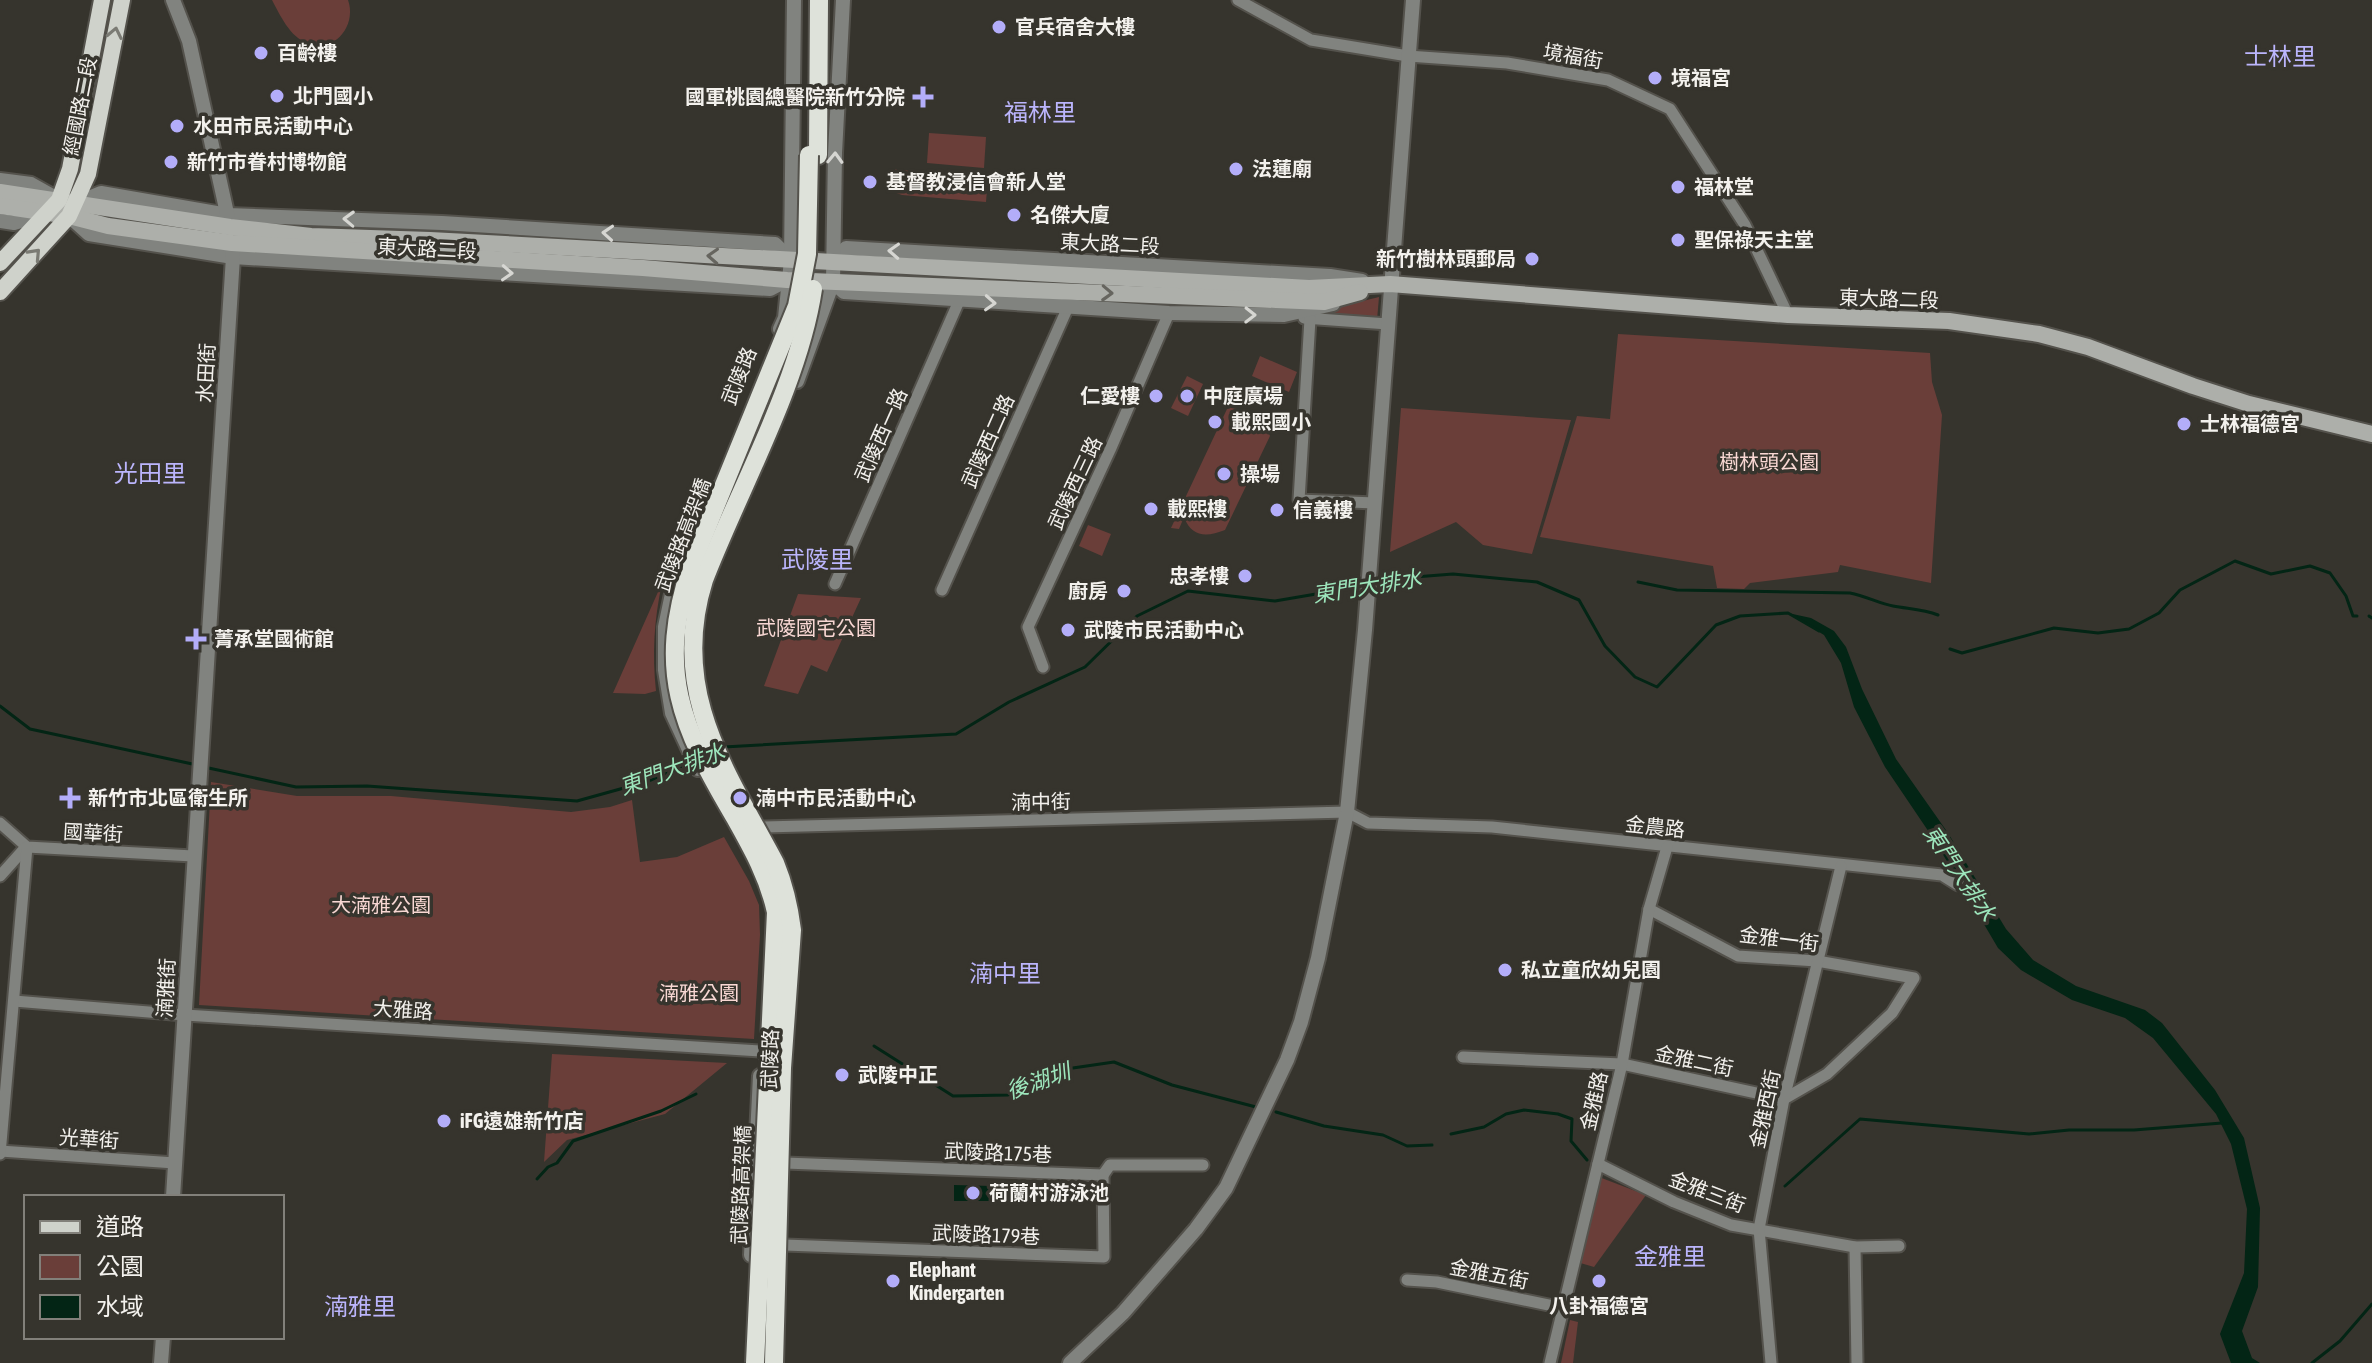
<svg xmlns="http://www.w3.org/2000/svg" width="2372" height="1363" viewBox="0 0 2372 1363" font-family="'Asap Condensed','Noto Sans TC',sans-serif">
<rect width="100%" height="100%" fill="#36342d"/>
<!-- green -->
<g fill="#6a3e39">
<path d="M272 0H348C357 25 335 54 307 43 290 37 280 15 272 0Z"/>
<path d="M929 133 986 137 984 168 927 163Z"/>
<path d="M890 169 988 177 986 202 902 195 888 190Z"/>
<path d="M1379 297 1377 320 1310 314Z"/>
<path d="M1618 334 1930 353 1932 382 1942 415 1931 583 1840 565 1838 572 1750 583 1744 589 1717 588 1713 566 1540 537 1577 416 1610 419Z"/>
<path d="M1260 356 1297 372 1289 392 1252 376Z"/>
<path d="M1187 376 1203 384 1188 416 1171 408Z"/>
<path d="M1235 392 1242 395 1235 412H1255L1264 421 1270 436 1225 530C1207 537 1192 538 1184 517L1179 529 1171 528Z"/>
<path d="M1401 408 1571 420 1532 554 1483 545 1456 522 1390 552Z"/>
<path d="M1088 525 1111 534 1102 556 1079 546Z"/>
<path d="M662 583C654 620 652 654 656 691L645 694 613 693Z"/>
<path d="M798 594 861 598 827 672 811 665 798 694 764 686Z"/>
<path d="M211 782 297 796H391L571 812 610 807 632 800 640 862 677 857 724 837 749 881 759 905 760 935 754 1039 199 1005Z"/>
<path d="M552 1054 727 1063 665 1114 567 1140 544 1162Z"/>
<path d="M1599 1177 1646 1195 1594 1267 1577 1262Z"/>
<path d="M1570 1320 1578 1322 1573 1363H1561Z"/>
</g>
<!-- water -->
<g fill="#032515">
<path d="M1788 613 1811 618 1834 631 1846 647 1862 689 1896 759 1948 833 2006 929 2033 960 2076 986 2145 1010 2162 1023 2215 1090 2244 1138 2260 1208 2258 1287 2242 1331 2252 1358 2260 1363H2231L2220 1334 2244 1273 2247 1209 2231 1144 2216 1114 2153 1038 2125 1018 2072 1000 2021 970 1998 948 1935 841 1885 767 1854 707 1841 663 1824 635Z"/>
<path d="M954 1185 991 1186V1201H954Z"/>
</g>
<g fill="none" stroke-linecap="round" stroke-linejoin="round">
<!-- stream -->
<g stroke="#032515" stroke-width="3">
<path d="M1638 582 1677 590 1850 593C1866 596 1880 604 1893 606 1909 609 1923 609 1938 615"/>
<path d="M1374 584 1402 578 1453 574 1537 582 1579 600 1605 646 1635 677 1657 687 1716 625 1740 616 1788 613 1819 631"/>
<path d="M2369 616 2372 618"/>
<path d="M1950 649 1962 653 2054 628 2098 633 2129 629 2159 613 2180 590 2235 561 2271 574 2310 566 2330 573 2346 596 2353 616H2357"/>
<path d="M0 706 30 729 197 765"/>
<path d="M724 747 956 734 1009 702 1085 667 1137 616 1188 591 1275 601 1363 586"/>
<path d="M204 767 296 787 367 786 577 801 649 781 691 762"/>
<path d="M874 1046 953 1096 1008 1095 1066 1069 1114 1062 1172 1085 1256 1107"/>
<path d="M1276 1112 1324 1126 1383 1135 1407 1146 1432 1145"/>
<path d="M1451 1134 1484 1127 1506 1114 1524 1110 1558 1114 1572 1119 1571 1141 1587 1160"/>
<path d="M537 1179 548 1167 557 1163 573 1141 661 1111 696 1094"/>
<path d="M1785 1186 1860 1119 2029 1134 2069 1130H2134L2222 1123"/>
<path d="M2312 1363 2340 1341 2372 1304"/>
</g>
<!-- minor casing -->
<g stroke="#54524c" stroke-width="15">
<g id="minor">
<path d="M1238 0 1311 40 1408 56 1507 63 1608 80 1670 109 1745 225 1788 315"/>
<path d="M1304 318 1388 324"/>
<path d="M1310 319 1299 500 1375 503"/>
<path d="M835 584 959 301"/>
<path d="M942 590 1068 307"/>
<path d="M1043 667 1028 627 1110 450 1169 313"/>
<path d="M0 823 27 847 193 856"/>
<path d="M753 829 764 827 1347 812 1368 823 1492 827 1942 875 1958 885"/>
<path d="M0 876 26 847"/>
<path d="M14 1001 185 1015 775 1052"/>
<path d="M1463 1057 1622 1064 1784 1099 1827 1074 1892 1013 1914 978 1817 961 1738 956 1649 909"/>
<path d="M0 1151 175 1163"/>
<path d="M0 1154 27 847"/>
<path d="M785 1163 1103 1175 1110 1165H1203"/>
<path d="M1598 1164 1674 1202 1731 1225 1855 1247 1899 1246"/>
<path d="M785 1245 1104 1257 1103 1175"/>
<path d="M1855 1247 1857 1363"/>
<path d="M1407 1280 1437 1282 1563 1308"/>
<path d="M1550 1363 1622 1064 1649 909 1667 847"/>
<path d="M1771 1363 1759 1229 1784 1099 1841 866"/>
</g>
</g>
<!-- tertiary casing -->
<g stroke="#54524c" stroke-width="18">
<g id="tertiary">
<path d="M0 180 31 184 56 198"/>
<path d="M77 203 101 193 228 215 442 223 775 244 791 260"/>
<path d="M69 216 89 234 233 257 770 289 787 280"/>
<path d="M0 221 14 223 46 213"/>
<path d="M834 264 846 248 1330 276 1362 281"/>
<path d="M833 282 844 292 1169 313 1284 315 1333 304"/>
<path d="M780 329 785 318 791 260 794 0"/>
<path d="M797 381 833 282 835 153 843 0"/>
<path d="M698 769 672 713 665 670V627L676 575 713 489"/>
<path d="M173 1197 233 257 230 227 189 41 173 0"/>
<path d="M751 1255 760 1076"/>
<path d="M161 1363 163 1337"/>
<path d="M1070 1363 1123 1313 1196 1229 1226 1188 1287 1060 1301 1022 1318 958 1347 812 1365 630 1413 0"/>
</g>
</g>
<!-- secondary casing -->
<g stroke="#54524c" stroke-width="20">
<g id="secondary">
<path d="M0 192 230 227 311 236 430 240 1309 288 1390 284 1788 315 1949 321 2039 334 2088 347 2193 386 2249 404 2372 434"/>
<path d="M0 206 69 216 108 226 232 243 643 268 787 280 1324 302 1360 292"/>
</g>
</g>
<!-- primary casing -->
<g stroke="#54524c" stroke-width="20">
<g id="primary">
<path d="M0 263 59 200 70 169 102 0"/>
<path d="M0 292 69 216 88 174 122 0"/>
</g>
</g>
<!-- trunk casing -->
<g stroke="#54524c" stroke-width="22">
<g id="trunk">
<path d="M818 155 819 0"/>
<path d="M713 534 740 472 758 452"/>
<path d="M765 1363 767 1311"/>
</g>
</g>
<!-- minor -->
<use href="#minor" stroke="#81837f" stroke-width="11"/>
<!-- tertiary -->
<use href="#tertiary" stroke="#81837f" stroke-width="14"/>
<!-- secondary -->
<use href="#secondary" stroke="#adafaa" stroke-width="16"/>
<!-- primary -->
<use href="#primary" stroke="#cfd2cb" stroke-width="16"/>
<!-- trunk -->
<use href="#trunk" stroke="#dee2da" stroke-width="18"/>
<!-- trunk-bridge casing -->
<g stroke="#54524c" stroke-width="22" stroke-linecap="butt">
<g id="trunk-bridge">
<path d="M755 1363 776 912C768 876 752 848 734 816 681 726 656 671 691 566L797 306 807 254 809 155"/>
<path d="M774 1363 782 1068 792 930C789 906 784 885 775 863 725 769 669 691 704 580 739 489 799 384 813 289"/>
</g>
</g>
<!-- trunk-bridge -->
<use href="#trunk-bridge" stroke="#dee2da" stroke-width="18"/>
</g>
<!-- one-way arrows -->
<defs><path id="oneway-chevron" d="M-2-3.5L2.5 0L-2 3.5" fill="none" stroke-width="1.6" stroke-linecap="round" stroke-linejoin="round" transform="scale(2)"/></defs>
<g stroke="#7b7b74">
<use href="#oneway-chevron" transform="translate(115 33) rotate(-78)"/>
<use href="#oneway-chevron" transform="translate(35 254) rotate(-47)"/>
</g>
<g stroke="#d6d6d2">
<use href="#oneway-chevron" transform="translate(835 158) rotate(-88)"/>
<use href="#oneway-chevron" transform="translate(349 219) rotate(-178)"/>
<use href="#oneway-chevron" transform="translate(608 233) rotate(-176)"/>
<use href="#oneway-chevron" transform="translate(894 251) rotate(-177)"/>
<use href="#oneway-chevron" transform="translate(507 273) rotate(3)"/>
<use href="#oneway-chevron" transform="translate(990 303) rotate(3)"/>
<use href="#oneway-chevron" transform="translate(1250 315) rotate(1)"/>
</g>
<g stroke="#66655f">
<use href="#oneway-chevron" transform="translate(713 256) rotate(-177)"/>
<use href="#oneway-chevron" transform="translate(1107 293) rotate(2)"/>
</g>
<!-- markers -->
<g fill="#b3adf9" stroke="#36342d" stroke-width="3">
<circle cx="999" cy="27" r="8"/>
<circle cx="261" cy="53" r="8"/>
<circle cx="1655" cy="78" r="8"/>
<circle cx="277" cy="96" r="8"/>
<path d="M919 85h8v8h8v8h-8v8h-8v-8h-8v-8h8z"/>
<circle cx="177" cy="126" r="8"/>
<circle cx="171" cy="162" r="8"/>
<circle cx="1236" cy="169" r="8"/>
<circle cx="870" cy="182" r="8"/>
<circle cx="1678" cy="187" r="8"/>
<circle cx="1014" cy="215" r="8"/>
<circle cx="1678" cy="240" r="8"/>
<circle cx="1532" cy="259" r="8"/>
<circle cx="1156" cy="396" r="8"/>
<circle cx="1187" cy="396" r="8"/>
<circle cx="1215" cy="422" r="8"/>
<circle cx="2184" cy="424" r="8"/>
<circle cx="1224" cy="474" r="8"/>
<circle cx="1151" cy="509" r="8"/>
<circle cx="1277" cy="510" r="8"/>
<circle cx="1245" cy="576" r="8"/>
<circle cx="1124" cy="591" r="8"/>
<circle cx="1068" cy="630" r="8"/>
<path d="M192 627h8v8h8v8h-8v8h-8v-8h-8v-8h8z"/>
<path d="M66 786h8v8h8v8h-8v8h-8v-8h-8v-8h8z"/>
<circle cx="740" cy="798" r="8"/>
<circle cx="1505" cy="970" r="8"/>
<circle cx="842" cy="1075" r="8"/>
<circle cx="444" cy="1121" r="8"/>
<circle cx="973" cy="1193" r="8"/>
<circle cx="893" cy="1281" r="8"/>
<circle cx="1599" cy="1281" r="8"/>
</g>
<g text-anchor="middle" stroke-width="7" stroke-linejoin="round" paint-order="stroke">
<!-- poi labels -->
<g font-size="20" font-weight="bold" fill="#f3f1ed" stroke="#36342d" text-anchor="start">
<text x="1015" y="34">官兵宿舍大樓</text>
<text x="277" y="60">百齡樓</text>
<text x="1671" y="85">境福宮</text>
<text x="293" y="103">北門國小</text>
<text x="905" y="104" text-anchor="end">國軍桃園總醫院新竹分院</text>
<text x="193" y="133">水田市民活動中心</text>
<text x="187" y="169">新竹市眷村博物館</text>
<text x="1252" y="176">法蓮廟</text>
<text x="886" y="189">基督教浸信會新人堂</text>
<text x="1694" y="194">福林堂</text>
<text x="1030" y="222">名傑大廈</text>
<text x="1694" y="247">聖保祿天主堂</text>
<text x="1516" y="266" text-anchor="end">新竹樹林頭郵局</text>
<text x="1140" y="403" text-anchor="end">仁愛樓</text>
<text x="1203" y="403">中庭廣場</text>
<text x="1231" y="429">載熙國小</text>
<text x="2200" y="431">士林福德宮</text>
<text x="1240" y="481">操場</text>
<text x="1167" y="516">載熙樓</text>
<text x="1293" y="517">信義樓</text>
<text x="1229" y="583" text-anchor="end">忠孝樓</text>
<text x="1108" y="598" text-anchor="end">廚房</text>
<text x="1084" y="637">武陵市民活動中心</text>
<text x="214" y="646">菁承堂國術館</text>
<text x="88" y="805">新竹市北區衛生所</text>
<text x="756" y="805">湳中市民活動中心</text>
<text x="1521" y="977">私立童欣幼兒園</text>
<text x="858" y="1082">武陵中正</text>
<text x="460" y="1128">iFG遠雄新竹店</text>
<text x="989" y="1200">荷蘭村游泳池</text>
<text x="909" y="1277">Elephant<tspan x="909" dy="23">Kindergarten</tspan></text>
<text x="1599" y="1313" text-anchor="middle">八卦福德宮</text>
</g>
<!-- street labels -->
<g font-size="20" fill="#f3f1ed" stroke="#36342d">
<text transform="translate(1573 56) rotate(10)" y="7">境福街</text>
<text transform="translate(80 106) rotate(-79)" y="7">經國路二段</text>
<text transform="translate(1110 244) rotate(3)" y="7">東大路二段</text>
<text transform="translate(427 249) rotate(3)" y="7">東大路二段</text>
<text transform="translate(1889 299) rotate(2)" y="7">東大路二段</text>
<text transform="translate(206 373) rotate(-87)" y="7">水田街</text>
<text transform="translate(739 376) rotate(-68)" y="7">武陵路</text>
<text transform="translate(881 435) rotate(-66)" y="7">武陵西一路</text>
<text transform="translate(988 441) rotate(-66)" y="7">武陵西二路</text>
<text transform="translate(1075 483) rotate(-65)" y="7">武陵西三路</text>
<text transform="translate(683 535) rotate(-69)" y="7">武陵路高架橋</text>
<text transform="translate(1041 802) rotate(-1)" y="7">湳中街</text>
<text transform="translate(1655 827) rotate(6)" y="7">金農路</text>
<text transform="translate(93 833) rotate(3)" y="7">國華街</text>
<text transform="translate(1779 939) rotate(7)" y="7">金雅一街</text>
<text transform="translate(166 988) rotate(-87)" y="7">湳雅街</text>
<text transform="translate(403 1010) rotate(4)" y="7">大雅路</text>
<text transform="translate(770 1059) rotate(-88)" y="7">武陵路</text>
<text transform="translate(1694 1061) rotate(12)" y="7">金雅二街</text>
<text transform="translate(1594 1101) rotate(-77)" y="7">金雅路</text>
<text transform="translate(1765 1109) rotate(-78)" y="7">金雅西街</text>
<text transform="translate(89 1139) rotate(4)" y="7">光華街</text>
<text transform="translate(998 1153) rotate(2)" y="7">武陵路175巷</text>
<text transform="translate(741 1185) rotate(-88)" y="7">武陵路高架橋</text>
<text transform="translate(1707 1192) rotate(21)" y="7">金雅三街</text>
<text transform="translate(986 1235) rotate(2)" y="7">武陵路179巷</text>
<text transform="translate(1489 1274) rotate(11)" y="7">金雅五街</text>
</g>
<!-- park labels -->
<g font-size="20" fill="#f8d7d3" stroke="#36342d">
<text x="1769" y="469">樹林頭公園</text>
<text x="816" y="635">武陵國宅公園</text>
<text x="381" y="912">大湳雅公園</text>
<text x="699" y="1000">湳雅公園</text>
</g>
<!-- water labels -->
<g font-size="22" font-style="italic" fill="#9de6bc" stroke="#36342d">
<text transform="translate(1367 586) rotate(-9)" y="8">東門大排水</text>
<text transform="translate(672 769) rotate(-20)" y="8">東門大排水</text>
<text transform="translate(1960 873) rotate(56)" y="8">東門大排水</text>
<text transform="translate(1038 1081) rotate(-19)" y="8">後湖圳</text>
</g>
<!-- quarter labels -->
<g font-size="24" fill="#bbb5fc" stroke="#36342d">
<text x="2280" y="65">士林里</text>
<text x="1040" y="121">福林里</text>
<text x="150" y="482">光田里</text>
<text x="817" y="568">武陵里</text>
<text x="1005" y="982">湳中里</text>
<text x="1670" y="1265">金雅里</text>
<text x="360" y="1315">湳雅里</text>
</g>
</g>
<!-- legend -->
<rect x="24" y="1195" width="260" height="144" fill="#36342d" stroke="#82807a" stroke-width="2"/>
<rect x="40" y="1221" width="40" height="12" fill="#cfd2cb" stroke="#82807a" stroke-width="2"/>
<text x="96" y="1235" font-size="24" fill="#f3f1ed">道路</text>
<rect x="40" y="1255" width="40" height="24" fill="#6a3e39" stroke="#82807a" stroke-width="2"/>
<text x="96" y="1275" font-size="24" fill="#f3f1ed">公園</text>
<rect x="40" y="1295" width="40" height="24" fill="#032515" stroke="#82807a" stroke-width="2"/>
<text x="96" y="1315" font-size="24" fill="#f3f1ed">水域</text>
</svg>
